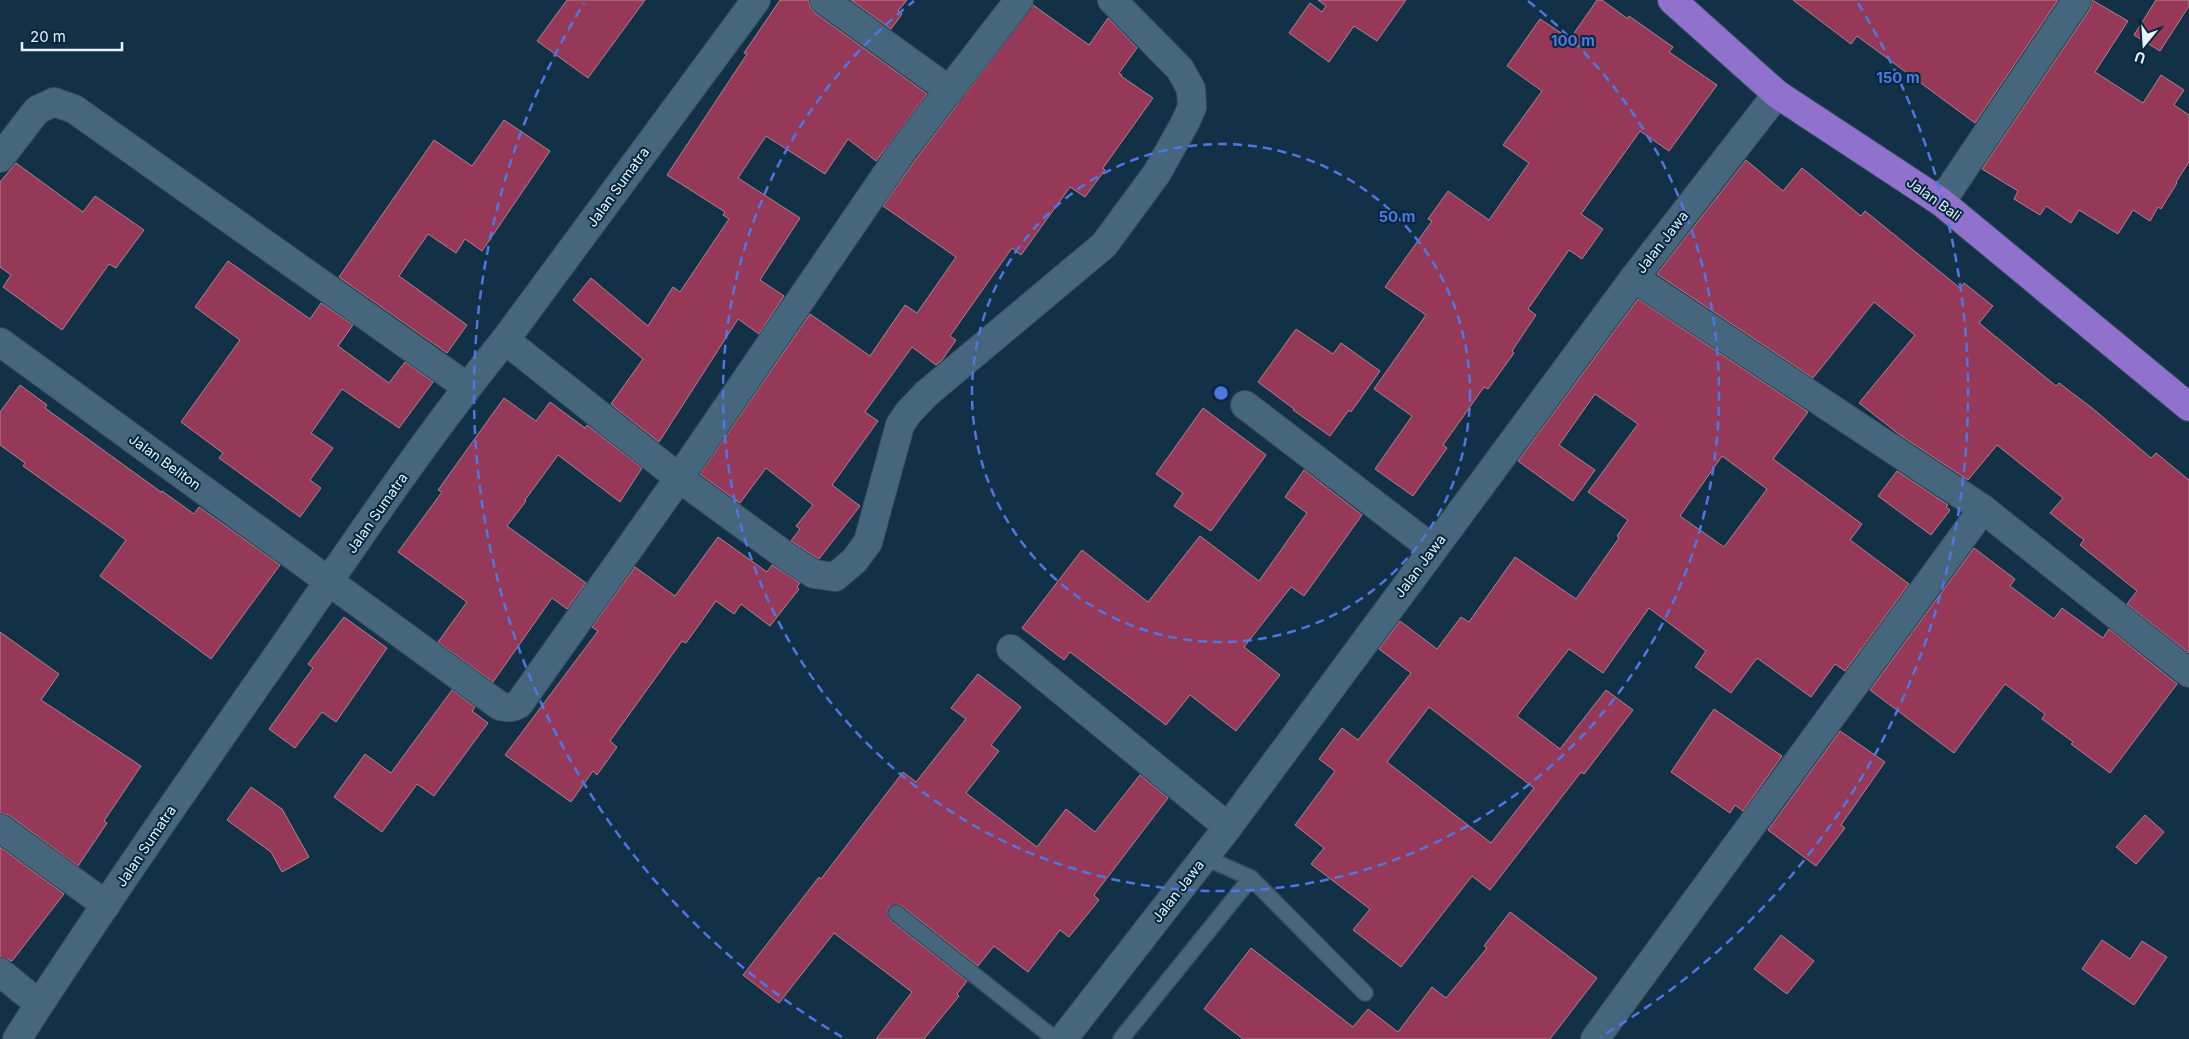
<svg xmlns="http://www.w3.org/2000/svg" width="2189" height="1039" viewBox="0 0 2189 1039" font-family="Inter,sans-serif">
<rect width="100%" height="100%" fill="#123147"/>
<!-- building -->
<g fill="#963959" stroke="#ad838d" fill-rule="evenodd">
<path d="M567 0H645L588 78 537 41Z"/>
<path d="M780 0H809L810 7 815 13 927 94 876 161 848 139 825 174 766 136 738 178 800 218 760 280 784 296 759 334 738 319 659 442 611 404 643 359 573 300 591 278 648 326 673 287 680 292 729 219 723 215 725 212 667 175 747 54 744 53Z"/>
<path d="M851 0H907L898 11 902 14 891 29Z"/>
<path d="M1318 0H1406L1377 41 1354 26 1329 62 1289 33 1310 3 1322 12 1326 6Z"/>
<path d="M1597 0H1602L1628 19 1629 16 1673 47 1669 52 1717 85 1669 151 1640 131 1581 214 1603 229 1582 259 1569 250 1528 309 1536 315 1512 351 1514 353 1488 389 1484 387 1443 445 1447 448 1413 496 1375 469 1412 416 1374 389 1426 315 1385 287 1432 221 1428 219 1448 191 1489 220 1529 163 1503 145 1542 91 1507 66 1540 19 1570 39Z"/>
<path d="M1793 0H2058L1975 123 1857 36 1851 44Z"/>
<path d="M2092 0 2128 21 2095 72 2143 103 2161 75 2184 90 2174 105 2189 115V162L2176 182 2177 183 2161 209 2158 207 2150 221 2133 210 2118 234 2079 210 2071 223 2046 206 2040 215 2014 199 2018 191 1982 169 2090 9Z"/>
<path d="M2156 0H2189V6L2160 51 2134 35Z"/>
<path d="M1033 5 1089 45 1108 18 1109 19 1137 48 1119 73 1122 75 1121 76 1153 98 1103 168 1105 170 1085 197 1070 187 1021 255 1012 248 950 336 956 340 942 360 936 365 912 347 865 412 878 421 832 485 860 506 819 559 791 541 800 529 796 526 813 505 766 468 740 503 700 474 810 314 870 356 905 305 917 313 956 257 883 206 916 159Z"/>
<path d="M504 120 550 151 482 251 465 239 456 253 428 234 399 276 467 325 447 353 339 277 434 140 472 166Z"/>
<path d="M1746 160 1783 191 1802 168 1861 216 1865 211 1960 288 1964 283 1993 306 1979 323 2056 386 2059 383 2092 408 2151 458 2156 453 2189 480V653L2127 604 2137 591 2080 545 2084 540 2050 513 2063 498 1997 445 1968 480 1900 435 1859 403 1915 335 1874 302 1813 378 1657 274Z"/>
<path d="M16 163 83 212 95 196 144 230 116 268 109 264 62 330 3 287 11 275 0 267V182Z"/>
<path d="M228 261 310 319 321 303 353 325 338 346 389 383 405 362 433 382 399 428 342 389 311 433 333 448 310 480 321 488 300 517 219 458 223 453 181 422 240 340 195 307Z"/>
<path d="M1638 299 1808 412 1773 459 1862 524 1850 540 1909 584 1845 671 1835 664 1811 697 1757 658 1731 693 1695 667 1706 651 1649 608 1603 673 1569 649 1517 716 1560 749 1606 690 1633 710 1584 774 1581 772 1490 890 1472 876 1401 967 1353 930 1370 909 1311 864 1324 848 1295 825 1335 771 1319 759 1342 728 1358 740 1411 673 1379 649 1400 621 1437 649 1461 617 1469 622 1515 557 1576 599 1619 538 1617 536 1628 520 1588 492 1638 424 1595 394 1559 445 1595 470 1573 501 1518 461ZM1722 456 1767 489 1724 547 1680 516ZM1429 707 1534 788 1491 843 1387 762Z"/>
<path d="M1296 329 1333 354 1341 343 1380 371 1351 412 1349 410 1330 436 1293 410 1294 409 1258 382Z"/>
<path d="M20 385 47 405 45 408 161 492 162 491 194 514 199 507 280 565 211 659 100 576 126 540 23 466 25 463 0 445V412Z"/>
<path d="M504 398 536 421 550 402 585 428 587 425 642 468 620 502 558 455 525 500 526 501 507 526 586 583 567 609 552 598 493 682 438 642 467 602 398 552 442 492 438 490Z"/>
<path d="M1203 408 1266 455 1211 531 1174 506 1183 493 1156 474Z"/>
<path d="M1304 470 1362 515 1304 596 1291 587 1244 647 1280 675 1236 731 1190 695 1166 725 1070 652 1064 660 1022 628 1082 550 1148 602 1200 536 1259 581 1307 513 1285 497Z"/>
<path d="M1897 471 1948 505 1946 507 1950 510 1931 535 1878 496Z"/>
<path d="M718 537 767 572 772 565 800 583 797 587 799 589 770 626 741 604 734 614 716 601 686 643 682 641 610 741 617 747 597 775 593 771 571 802 505 755 598 631 592 627 635 567 675 596Z"/>
<path d="M1974 548 2015 579 2010 586 2054 619 2062 608 2103 638 2109 629 2177 684 2110 773 2071 744 2073 742 2042 719 2045 714 2005 684 1954 753 1870 690Z"/>
<path d="M344 617 387 648 336 722 322 712 295 748 269 729 313 668 308 664Z"/>
<path d="M0 632 59 674 41 700 141 766 104 821 107 823 78 866 9 815 0 813Z"/>
<path d="M978 674 1021 707 991 745 999 751 966 793 1037 847 1066 809 1095 832 1140 775 1168 798 1094 895 1099 900 1069 937 1060 930 1028 972 994 946 978 966 902 906 897 904 889 907 887 912 890 920 967 981 957 994 959 996 924 1039H876L912 992 834 933 779 1003 743 975 819 877 821 879 903 772 916 782 966 719 951 708Z"/>
<path d="M452 690 475 707 472 711 488 723 434 796 417 784 382 832 334 797 365 754 391 773Z"/>
<path d="M1714 709 1782 756 1743 811 1735 805 1730 813 1671 772Z"/>
<path d="M1840 731 1885 762 1841 825 1845 828 1816 866 1768 830Z"/>
<path d="M251 787 282 809 309 857 282 872 271 852 227 820Z"/>
<path d="M2145 815 2164 832 2136 864 2116 847Z"/>
<path d="M0 847 64 894 12 961 0 957Z"/>
<path d="M1510 912 1597 978 1550 1039H1243L1204 1009 1251 948 1353 1027 1368 1009 1398 1032 1432 987 1446 998 1487 948 1484 946Z"/>
<path d="M1781 935 1814 961 1787 994 1754 969Z"/>
<path d="M2102 940 2130 959 2142 941 2167 957 2134 1005 2082 969Z"/>
</g>
<g fill="none" stroke-linecap="round" stroke-linejoin="round">
<!-- service casing -->
<g stroke="#374d5e" stroke-width="18">
<g id="service">
<path d="M1204 857 1251 878 1365 993"/>
<path d="M896 913 1055 1039"/>
<path d="M1121 1039 1251 878"/>
</g>
</g>
<!-- minor casing -->
<g stroke="#374d5e" stroke-width="30">
<g id="minor">
<path d="M824 0 950 91"/>
<path d="M0 158 37 110 54 102 74 109 467 387"/>
<path d="M1941 202 2077 0"/>
<path d="M1634 278 1983 509 2189 673"/>
<path d="M505 340 679 478 786 556 814 574 835 577 854 561 868 542 900 425 908 413 926 394 1104 245 1157 173 1185 123 1192 107 1191 89 1180 69 1112 0"/>
<path d="M0 342 500 706C508 708 512 708 519 704L679 478 903 150 1019 0"/>
<path d="M1245 405 1433 549"/>
<path d="M1011 649 1228 827"/>
<path d="M0 828 106 905"/>
<path d="M0 972 39 1004"/>
<path d="M1595 1039 1983 509"/>
</g>
</g>
<!-- tertiary casing -->
<g stroke="#374d5e" stroke-width="30">
<path id="tertiary" d="M1063 1039 1228 827 1634 278 1777 94"/>
</g>
<!-- secondary casing -->
<g stroke="#374d5e" stroke-width="30">
<path id="secondary" d="M17 1039C102 907 192 778 282 649 354 545 425 438 505 340L756 0"/>
</g>
<!-- trunk casing -->
<g stroke="#374d5e" stroke-width="30">
<path id="trunk" d="M1672 0 1777 94 1941 202 2189 407"/>
</g>
<!-- service -->
<use href="#service" stroke="#46667e" stroke-width="15"/>
<!-- minor -->
<use href="#minor" stroke="#46667e" stroke-width="28"/>
<!-- tertiary -->
<use href="#tertiary" stroke="#46667e" stroke-width="28"/>
<!-- secondary -->
<use href="#secondary" stroke="#46667e" stroke-width="28"/>
<!-- trunk -->
<use href="#trunk" stroke="#9071cd" stroke-width="28"/>
</g>
<!-- distance rings -->
<g fill="none" stroke="#4f77e2" stroke-width="2.5" stroke-dasharray="9 6">
<circle cx="1221" cy="393" r="249"/>
<path d="M1528 1A498 498 0 1 1 914 1"/>
<path d="M842 1037A747 747 0 0 1 584 3M1858 3A747 747 0 0 1 1600 1037"/>
</g>
<g text-anchor="middle" stroke-width="4" stroke-linejoin="round" paint-order="stroke">
<!-- street labels -->
<g font-size="14" fill="#e5f3fe" stroke="#07273c">
<text transform="translate(618 187) rotate(-54)" y="5">Jalan Sumatra</text>
<text transform="translate(1934 199) rotate(36)" y="5">Jalan Bali</text>
<text transform="translate(1662 242) rotate(-52)" y="5">Jalan Jawa</text>
<text transform="translate(165 462) rotate(36)" y="5">Jalan Beliton</text>
<text transform="translate(377 513) rotate(-55)" y="5">Jalan Sumatra</text>
<text transform="translate(1420 566) rotate(-53)" y="5">Jalan Jawa</text>
<text transform="translate(146 846) rotate(-56)" y="5">Jalan Sumatra</text>
<text transform="translate(1178 891) rotate(-52)" y="5">Jalan Jawa</text>
</g>
</g>
<circle cx="1221" cy="393" r="8" fill="#4f77e2" stroke="#07273c" stroke-width="2.5"/>
<g font-size="15" text-anchor="middle" font-weight="bold" fill="#4f77e2" stroke="#07273c" stroke-width="4" stroke-linejoin="round" paint-order="stroke">
<text x="1573" y="46">100 m</text>
<text x="1898" y="83">150 m</text>
<text x="1397" y="222">50 m</text>
</g>
<!-- north arrow -->
<g transform="translate(2144 45) rotate(198)" stroke="#07273c" stroke-width="4" paint-order="stroke">
<path d="M0-4L9 19L0 12L-9 19Z" fill="#e5f3fe"/>
<text y="-8" font-size="14" font-weight="bold" text-anchor="middle" fill="#e5f3fe">U</text>
</g>
<!-- scale -->
<path d="M22 42v8h100v-8" fill="none" stroke="#e5f3fe" stroke-width="2.5"/>
<text x="30" y="42" font-size="15" fill="#e5f3fe" stroke="#07273c" stroke-width="4" paint-order="stroke">20 m</text>
</svg>
